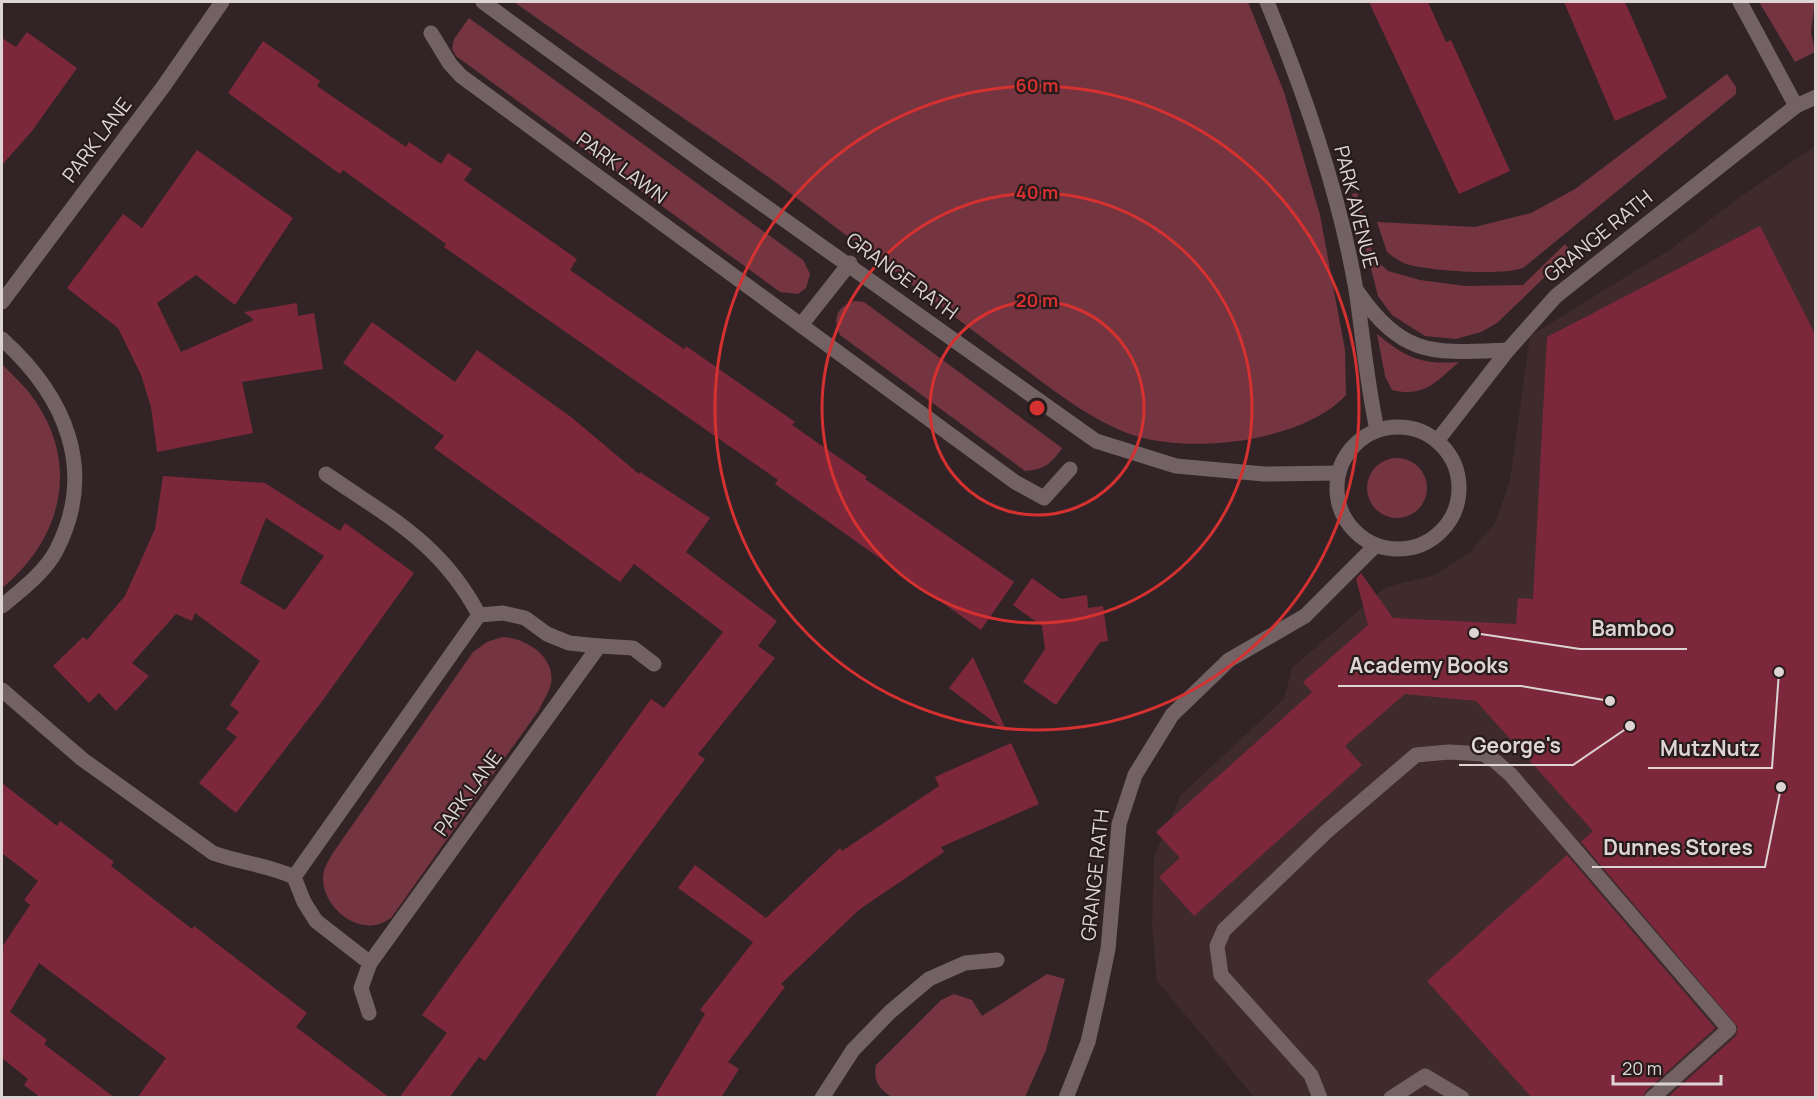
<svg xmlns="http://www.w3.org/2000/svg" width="1817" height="1099" viewBox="0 0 1817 1099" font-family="Manrope,sans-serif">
<rect width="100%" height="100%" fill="#322426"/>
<!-- built -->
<path fill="#3f2a2c" d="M1815 146V1097H1254L1157 981 1152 926 1154 857 1181 795 1284 699 1292 668 1386 587 1435 575 1470 552 1495 523 1510 481 1530 336 1671 249 1740 197Z"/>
<!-- green -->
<g fill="#743540">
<path d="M514 2H1248L1284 92 1320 215 1345 350 1346 395C1304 441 1194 454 1136 436 1087 420 1045 383 1003 353 934 302 866 250 798 199 706 130 607 69 514 2Z"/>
<path d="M1759 2H1815L1811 32 1815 52 1795 62Z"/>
<path d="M469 18 803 260 810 274 806 288 798 294 780 292 456 56 452 49 454 39Z"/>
<path d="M1727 74 1736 87V94L1523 268C1501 276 1430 271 1406 264 1399 261 1393 257 1387 252L1377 222 1475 227 1531 213 1575 189Z"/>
<path d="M1357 193 1374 258 1388 271 1420 280 1465 286 1523 285 1565 244 1571 252 1497 323 1481 332 1456 339 1425 336 1392 315 1378 296 1352 194Z"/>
<path d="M855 301 864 302 1062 448C1052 463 1044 470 1025 471L840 335C832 319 837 306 855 301Z"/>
<path d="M1377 334C1405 357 1421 365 1459 362 1437 381 1424 398 1392 390L1385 376Z"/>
<path d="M2 364C10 372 19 381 27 390 81 457 66 535 2 588Z"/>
<circle cx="1397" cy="488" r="30"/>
<path d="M502 637C526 638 556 657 551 684 549 693 542 702 539 710L391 918C387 920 383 923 379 924 350 933 317 899 324 871 326 864 331 856 335 850L473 652 487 642Z"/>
<path d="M1047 974 1065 979 1046 1050 1025 1097H892C879 1089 873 1081 876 1065L941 1000 954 994 972 1000 982 1016Z"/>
</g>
<!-- building -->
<g fill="#7c283a" fill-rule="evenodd">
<path d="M1369 2H1428L1446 42 1451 40 1510 171 1459 194Z"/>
<path d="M1564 2H1625L1667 98 1615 121Z"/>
<path d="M27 32 77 68 32 131 2 165V38L16 47Z"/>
<path d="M263 41 320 81 317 86 406 147 409 142 441 164 448 153 472 169 464 180 577 259 570 270 684 349 686 346 795 422 792 425 867 477 865 479 1014 582 981 630 775 484 778 480 444 247 446 244 343 170 340 174 228 93Z"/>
<path d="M197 150 293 218 235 305 196 275 157 303 181 352 254 320 244 312 297 303 298 316 314 313 323 369 242 382 253 433 157 452 151 407 141 375 118 328 67 288 123 214 142 228Z"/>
<path d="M1760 226 1815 334V1098H1667L1736 1036 1738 1027 1581 842 1593 831 1476 701 1405 694 1345 746 1362 765 1194 916 1159 877 1180 858 1156 832 1312 692 1303 682 1368 625 1356 579 1361 573 1393 618 1516 624 1518 598 1533 599 1547 337Z"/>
<path d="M372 322 455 382 477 350 571 417 639 474 640 472 710 518 686 552 777 621 758 646 775 658 698 754 705 759 615 879 485 1061 479 1057 449 1098H399L447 1033 422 1015 651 699 664 708 723 632 634 564 620 582 434 448 444 436 343 363Z"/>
<path d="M163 476 265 483 340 531 345 523 414 573 323 700 236 813 199 783 237 737 226 729 239 712 230 705 260 661 195 613 192 621 176 614 132 663 149 676 116 711 99 693 89 703 53 666 83 637 87 640 125 596 155 529ZM266 518 324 556 285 610 240 583Z"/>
<path d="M1032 578 1061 599 1087 595 1088 608 1103 606 1108 641 1100 642 1056 705 1023 682 1045 649 1042 626 1013 605Z"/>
<path d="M973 657 1007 732 949 688Z"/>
<path d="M1011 743 1039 804 941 847 944 852 860 909 781 984 785 987 728 1062 739 1069 721 1098H654L705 1014 700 1010 753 942 678 888 695 865 766 918 840 848 842 851 939 786 935 777Z"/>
<path d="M2 783 57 826 60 821 89 843 114 862 111 866 192 929 194 926 307 1013 296 1027 390 1098H137L166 1058 39 963 10 1012 47 1040 44 1044 115 1098H41L24 1085 28 1079 2 1058V947L30 905 24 900 38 881 2 853Z"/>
<path d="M1567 855 1715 1028 1646 1091 1643 1098H1532L1427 981Z"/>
</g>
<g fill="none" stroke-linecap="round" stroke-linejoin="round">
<!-- lane -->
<g stroke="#736264" stroke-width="15">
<path d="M1320 1098 1311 1075 1221 975 1217 946 1224 930 1326 832 1416 755 1449 752 1483 754 1495 761 1511 775 1729 1029 1652 1098"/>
<path d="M1391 1098 1425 1076 1462 1098"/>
</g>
<!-- street -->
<g stroke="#736264" stroke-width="15">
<path d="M483 2 710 167 1096 441 1176 466 1264 474 1339 473"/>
<path d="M1267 2C1305 94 1339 191 1356 290 1363 337 1367 384 1377 430"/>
<path d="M1740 2 1796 106"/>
<path d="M431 33 450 64 461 76 1015 482 1044 498 1070 469"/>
<path d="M1357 291C1404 358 1432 353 1508 350"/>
<path d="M2 302 163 87 222 2"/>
<path d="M801 325 850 263"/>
<path d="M2 339C65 396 98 470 56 551 45 572 20 591 2 606"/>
<circle cx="1398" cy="488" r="61"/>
<path d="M1437 441 1508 350 1556 296 1796 106 1816 97"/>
<path d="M326 474C390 518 441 543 479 615L503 613 525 618 547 634 569 643 599 646"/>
<path d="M2 690 82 759 213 853C240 863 269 865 294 877L304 902 316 921 370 963"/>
<path d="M294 877 479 615"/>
<path d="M369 1013 361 988 370 963 599 646 633 648 654 664"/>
<path d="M822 1098 853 1050 890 1012 929 979 965 963 997 960"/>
<path d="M1066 1098 1088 1042 1097 1002 1108 949 1119 824 1135 775 1172 715 1229 660 1305 616 1376 545"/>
</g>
</g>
<!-- distance rings -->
<g fill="none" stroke="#d63131" stroke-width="3">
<circle cx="1037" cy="408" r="107"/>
<circle cx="1037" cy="408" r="215"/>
<circle cx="1037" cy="408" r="322"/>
</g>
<g text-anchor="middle" stroke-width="4.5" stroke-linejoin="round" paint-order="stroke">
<!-- street labels -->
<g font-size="20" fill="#ddd4d4" stroke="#281b1c">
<text transform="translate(97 140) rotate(-53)" y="7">PARK LANE</text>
<text transform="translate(622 168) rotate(36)" y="7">PARK LAWN</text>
<text transform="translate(1356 207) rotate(76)" y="7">PARK AVENUE</text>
<text transform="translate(1598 236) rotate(-39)" y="7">GRANGE RATH</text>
<text transform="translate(902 276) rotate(36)" y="7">GRANGE RATH</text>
<text transform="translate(468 793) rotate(-54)" y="7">PARK LANE</text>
<text transform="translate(1095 875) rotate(-84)" y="7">GRANGE RATH</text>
</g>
</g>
<circle cx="1037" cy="408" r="9" fill="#d63131" stroke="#281b1c" stroke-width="3"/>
<g font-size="18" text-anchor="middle" font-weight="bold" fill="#d63131" stroke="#281b1c" stroke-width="4.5" stroke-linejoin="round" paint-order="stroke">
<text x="1037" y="92">60 m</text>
<text x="1037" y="199">40 m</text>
<text x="1037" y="307">20 m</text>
</g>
<!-- callouts -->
<path fill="none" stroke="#ddd4d4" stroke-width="2" d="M1474 633L1580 649H1687M1610 701L1521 686H1338M1630 726L1573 765H1459M1779 672L1772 768H1648M1781 787L1765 867H1592"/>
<g fill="#ddd4d4" stroke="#281b1c" stroke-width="2">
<circle cx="1474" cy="633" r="6"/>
<circle cx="1610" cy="701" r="6"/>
<circle cx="1630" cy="726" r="6"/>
<circle cx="1779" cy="672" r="6"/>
<circle cx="1781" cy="787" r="6"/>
</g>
<g font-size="21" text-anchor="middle" font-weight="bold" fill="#ddd4d4" stroke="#281b1c" stroke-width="4.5" stroke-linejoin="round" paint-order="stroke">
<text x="1633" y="636">Bamboo</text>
<text x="1429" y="673">Academy Books</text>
<text x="1516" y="753">George's</text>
<text x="1710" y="756">MutzNutz</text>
<text x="1678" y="855">Dunnes Stores</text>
</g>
<!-- border -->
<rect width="1817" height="1099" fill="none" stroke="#ddd4d4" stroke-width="6"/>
<!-- scale -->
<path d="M1613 1075v9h108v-9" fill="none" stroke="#ddd4d4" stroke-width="3"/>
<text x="1622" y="1075" font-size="18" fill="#ddd4d4" stroke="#281b1c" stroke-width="4.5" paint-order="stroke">20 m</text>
</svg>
